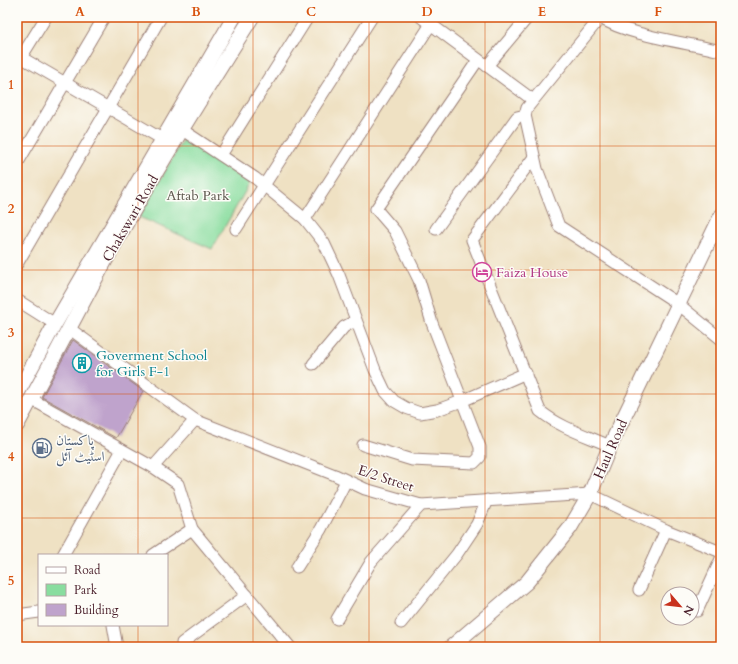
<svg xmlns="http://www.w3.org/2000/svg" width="738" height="664" viewBox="0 0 738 664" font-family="Cardo,Amiri,serif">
<rect width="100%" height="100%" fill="#fdfcf7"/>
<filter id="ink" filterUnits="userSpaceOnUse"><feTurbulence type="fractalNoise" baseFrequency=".025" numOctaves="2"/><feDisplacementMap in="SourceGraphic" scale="8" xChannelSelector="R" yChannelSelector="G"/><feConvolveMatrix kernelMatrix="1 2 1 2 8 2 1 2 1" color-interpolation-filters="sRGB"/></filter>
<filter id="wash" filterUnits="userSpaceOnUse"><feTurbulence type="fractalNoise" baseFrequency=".012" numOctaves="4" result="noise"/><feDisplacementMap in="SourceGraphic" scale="16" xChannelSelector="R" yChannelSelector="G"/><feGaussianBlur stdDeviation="0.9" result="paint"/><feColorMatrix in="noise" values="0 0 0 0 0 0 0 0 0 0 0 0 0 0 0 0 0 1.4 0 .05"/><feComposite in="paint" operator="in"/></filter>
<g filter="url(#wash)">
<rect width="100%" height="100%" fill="#efe1c3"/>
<!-- green -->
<path fill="#89dd9f" stroke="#6a7e65" d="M185 136 250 183 212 249 139 217Z"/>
<g id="blocks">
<!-- building -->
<path fill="#bfa3cc" d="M73 340 143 391 116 438 42 397Z"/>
</g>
</g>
<g filter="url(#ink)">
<use href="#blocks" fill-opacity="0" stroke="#9c8077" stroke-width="1"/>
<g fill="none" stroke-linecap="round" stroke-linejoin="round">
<!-- minor casing -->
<g stroke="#9c8077" stroke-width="13">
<g id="minor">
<path d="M421 17 533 100"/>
<path d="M599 17C628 36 685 42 721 51"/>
<path d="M600 18 527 108 525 115 537 169 559 226 677 303 721 339"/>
<path d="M17 55 162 139"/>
<path d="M17 64 46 17"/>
<path d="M487 66 528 17"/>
<path d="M181 129 255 178 305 219 324 243 339 275 375 370 385 391 394 401 406 408 420 413 437 410 462 401 526 373"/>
<path d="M221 155 308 17"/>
<path d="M534 157 472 240 540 411C561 428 585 435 610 446"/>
<path d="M17 164 104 17"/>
<path d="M305 219 431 24"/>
<path d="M236 229 372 17"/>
<path d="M436 229 517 117 525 115"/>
<path d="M17 264 161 17"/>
<path d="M17 300 55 324"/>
<path d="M70 329 195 420 335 475 365 489 421 505 590 494 666 530 721 552"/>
<path d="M313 364 344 327 355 321"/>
<path d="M31 399 153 467 178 484 192 529 290 647"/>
<path d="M363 445 412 460 474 463 480 457V447L432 323 419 280 395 231 376 209 478 60"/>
<path d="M153 467 195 420"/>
<path d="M63 555 122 450"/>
<path d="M153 555 192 529"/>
<path d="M297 567 321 529 346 481"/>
<path d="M639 590 666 530"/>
<path d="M697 611 721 559"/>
<path d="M17 615 39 612"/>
<path d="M337 619 371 562 421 505"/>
<path d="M401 623 457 554 477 524 487 500"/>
<path d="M113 625 117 647"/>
<path d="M182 643 247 595"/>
</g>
</g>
<!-- major casing -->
<g stroke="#9c8077" stroke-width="16">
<g id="major">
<path d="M17 394 55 324 234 17"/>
<path d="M17 425C47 371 75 317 104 263 150 179 201 98 252 17"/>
<path d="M451 647 527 582 570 528 590 494 610 446 721 216"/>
</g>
</g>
<!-- minor -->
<use href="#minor" stroke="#fff" stroke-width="11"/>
<!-- major -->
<use href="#major" stroke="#fff" stroke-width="14"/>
</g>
</g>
<!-- grid -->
<path fill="none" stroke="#d8530f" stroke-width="1" stroke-opacity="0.55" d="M138 17V555M253 17V647M369 17V647M485 17V647M600 17V647M17 146H721M17 270H721M17 394H721M17 518H721M138 625V647"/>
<!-- icons -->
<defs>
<g id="hotel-ring" transform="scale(1)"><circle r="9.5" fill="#fdfcf7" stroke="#d1479c" stroke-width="1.5"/><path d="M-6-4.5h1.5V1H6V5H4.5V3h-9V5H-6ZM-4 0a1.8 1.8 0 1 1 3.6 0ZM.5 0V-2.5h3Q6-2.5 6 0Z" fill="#d1479c"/></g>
<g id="building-ring" transform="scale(1)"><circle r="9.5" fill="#fdfcf7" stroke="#0f9aa8" stroke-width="1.5"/><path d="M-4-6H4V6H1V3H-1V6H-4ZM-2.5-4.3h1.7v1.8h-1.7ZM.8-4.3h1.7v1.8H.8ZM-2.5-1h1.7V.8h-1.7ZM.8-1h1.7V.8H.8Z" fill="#0f9aa8"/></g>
<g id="fuel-ring" transform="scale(1)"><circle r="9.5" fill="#fdfcf7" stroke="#5c6f8a" stroke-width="1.5"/><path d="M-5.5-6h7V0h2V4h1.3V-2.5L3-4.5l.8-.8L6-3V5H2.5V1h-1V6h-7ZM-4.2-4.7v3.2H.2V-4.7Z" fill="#5c6f8a"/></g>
</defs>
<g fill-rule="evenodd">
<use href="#hotel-ring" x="482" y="272"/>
<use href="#building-ring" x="82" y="363"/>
<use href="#fuel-ring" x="42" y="448"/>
</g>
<g text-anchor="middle" stroke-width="3" stroke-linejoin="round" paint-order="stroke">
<!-- park labels -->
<g font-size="14" fill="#5d584e" stroke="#fdfcf7">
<text x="198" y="200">Aftab Park</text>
</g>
<!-- street labels -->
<g font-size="14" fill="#4a1f2b" stroke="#fdfcf7">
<text transform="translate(130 218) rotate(-60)" y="5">Chakswari Road</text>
<text transform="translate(610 449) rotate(-66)" y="5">Haul Road</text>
<text transform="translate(386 478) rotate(18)" y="5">E/2 Street</text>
</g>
<!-- hotel labels -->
<g font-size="14" fill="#b23c85" stroke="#fdfcf7" text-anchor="start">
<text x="496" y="277">Faiza House</text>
</g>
<!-- culture labels -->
<g font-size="14" fill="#0d838f" stroke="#fdfcf7" text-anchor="start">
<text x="96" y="360">Goverment School<tspan x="96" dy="16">for Girls F-1</tspan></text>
</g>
<!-- service labels -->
<g font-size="14" fill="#4e5e75" stroke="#fdfcf7" text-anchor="start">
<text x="56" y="445">پاکستان<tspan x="56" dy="16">اسٹیٹ آئل</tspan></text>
</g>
</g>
<!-- margin -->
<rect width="738" height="664" fill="none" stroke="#fdfcf7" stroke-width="44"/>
<!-- legend -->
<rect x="38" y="554" width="130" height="72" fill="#fdfcf7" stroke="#b5a4a5"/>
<rect x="46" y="567" width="20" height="6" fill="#ffffff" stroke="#b5a4a5"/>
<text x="74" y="574" font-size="12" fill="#4a1f2b">Road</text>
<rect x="46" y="584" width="20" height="12" fill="#89dd9f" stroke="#b5a4a5"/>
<text x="74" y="594" font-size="12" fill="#4a1f2b">Park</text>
<rect x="46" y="604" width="20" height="12" fill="#bfa3cc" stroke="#b5a4a5"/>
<text x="74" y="614" font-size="12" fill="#4a1f2b">Building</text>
<!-- north arrow -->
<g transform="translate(680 606) rotate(118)"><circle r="19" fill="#fdfcf7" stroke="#b5a4a5"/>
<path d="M0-3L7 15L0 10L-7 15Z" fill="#c8321e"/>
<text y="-6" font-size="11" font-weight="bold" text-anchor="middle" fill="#4a1f2b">N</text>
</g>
<rect x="22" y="22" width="694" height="620" fill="none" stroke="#d8530f" stroke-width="1.5"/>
<g font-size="13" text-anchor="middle" font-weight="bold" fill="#d8530f">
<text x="80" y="16">A</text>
<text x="196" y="16">B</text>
<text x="311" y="16">C</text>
<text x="427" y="16">D</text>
<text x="542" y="16">E</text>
<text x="658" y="16">F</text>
<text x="11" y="89">1</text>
<text x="11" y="213">2</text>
<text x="11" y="337">3</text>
<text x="11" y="461">4</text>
<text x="11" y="585">5</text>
</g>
</svg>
